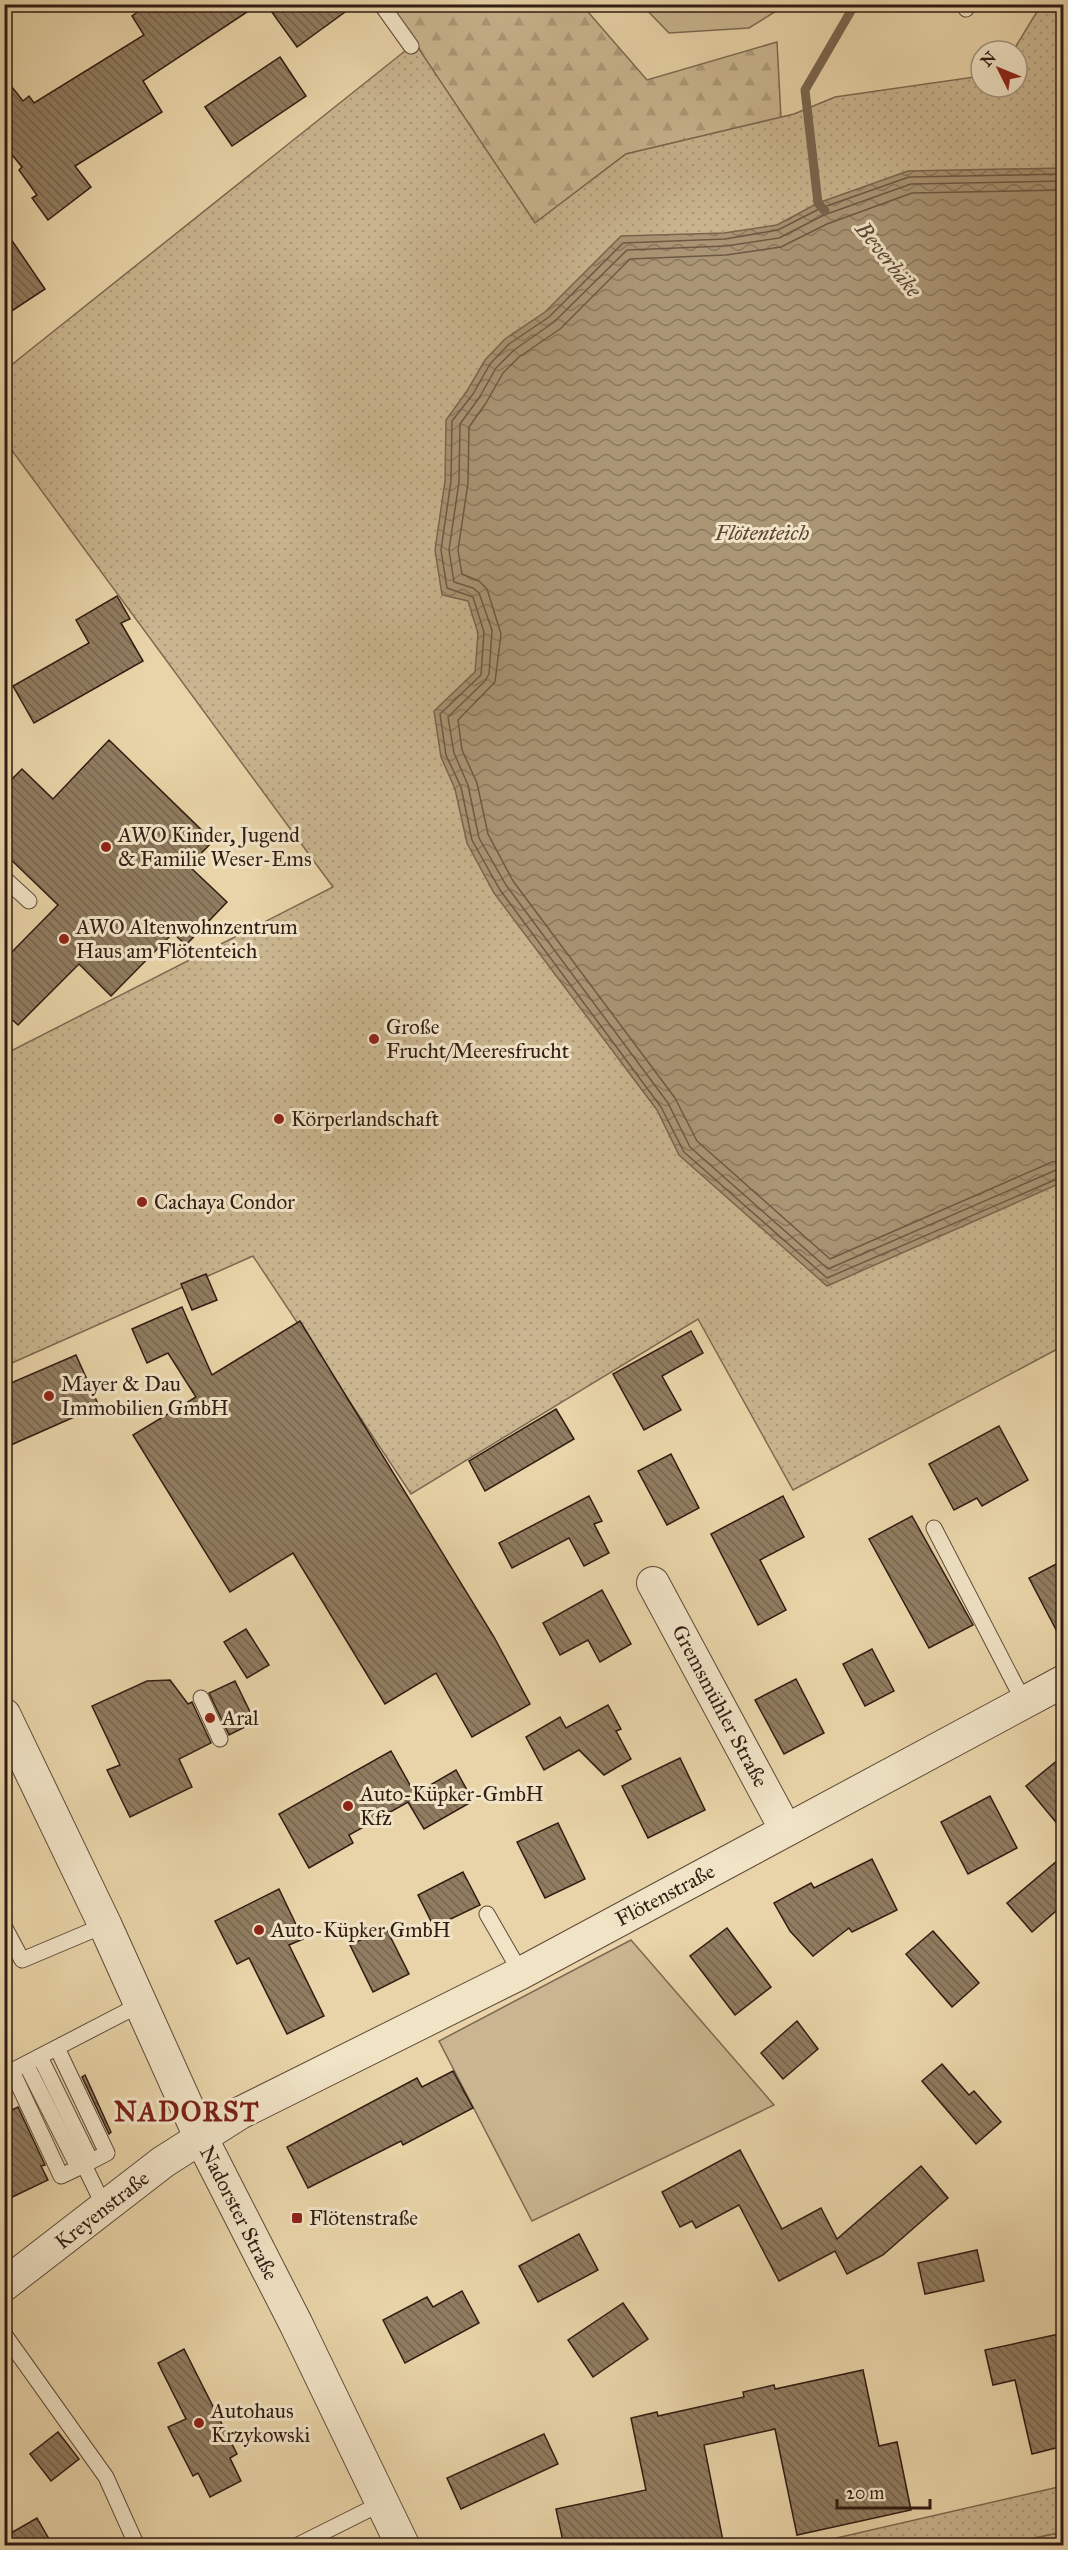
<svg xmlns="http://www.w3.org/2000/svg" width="1068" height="2550" viewBox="0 0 1068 2550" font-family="'IM FELL Great Primer',serif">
<defs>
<pattern id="forest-firs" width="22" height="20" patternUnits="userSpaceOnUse" patternTransform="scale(1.5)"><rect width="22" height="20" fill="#c9b58f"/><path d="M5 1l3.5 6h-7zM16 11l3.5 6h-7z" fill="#ad9b7a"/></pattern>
<pattern id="park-dots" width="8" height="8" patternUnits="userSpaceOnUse" patternTransform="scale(1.5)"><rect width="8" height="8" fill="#c9b58f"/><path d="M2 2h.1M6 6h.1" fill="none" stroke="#ad9b7a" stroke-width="1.8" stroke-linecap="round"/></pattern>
<pattern id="water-waves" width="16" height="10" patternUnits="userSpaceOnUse" patternTransform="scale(1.5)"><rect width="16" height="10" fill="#aa9575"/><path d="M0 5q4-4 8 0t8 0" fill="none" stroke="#8b795f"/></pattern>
<pattern id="building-back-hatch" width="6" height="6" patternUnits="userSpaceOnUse" patternTransform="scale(1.5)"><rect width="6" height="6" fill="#907c60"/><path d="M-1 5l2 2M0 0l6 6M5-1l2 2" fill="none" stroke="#76654e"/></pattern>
</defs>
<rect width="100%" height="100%" fill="#e8d4a8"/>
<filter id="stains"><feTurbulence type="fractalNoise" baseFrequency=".00333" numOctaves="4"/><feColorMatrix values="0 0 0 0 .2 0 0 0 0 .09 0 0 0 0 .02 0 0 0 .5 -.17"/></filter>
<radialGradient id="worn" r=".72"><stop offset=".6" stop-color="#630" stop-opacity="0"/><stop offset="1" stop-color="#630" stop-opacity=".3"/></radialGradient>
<!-- grass -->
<g fill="#c9b58f" stroke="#7d6851" stroke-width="1.5">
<path d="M642 5H786L749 28 669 33Z"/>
<path d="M631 1940 774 2105 532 2221 439 2041Z"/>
<path d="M1063 2532V2545H1000Z"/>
</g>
<!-- forest -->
<path fill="url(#forest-firs)" stroke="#7d6851" stroke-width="1.5" d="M389 5H582L647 80 777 42 781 118 626 154 535 223Z"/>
<!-- park -->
<g fill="url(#park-dots)" stroke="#7d6851" stroke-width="1.5">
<path d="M1041 5H1063V1346L793 1490 698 1319 411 1494 253 1256 5 1366V1054L333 887 5 441V370L415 43 535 223 626 154 794 114 835 97 981 76V87H1017V51H1013Z"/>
<path d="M1063 2486V2532L1000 2545H806Z"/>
</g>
<!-- water -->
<path fill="url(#water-waves)" stroke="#7a654e" stroke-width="1.5" d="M1063 168V1182L827 1286 679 1155 657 1110 494 893 467 843 455 789 441 757 434 711 475 672 478 633 468 601 442 595 435 550 445 481 446 420 467 391 485 360 505 339 545 312 621 236 724 233 777 225 818 203 908 171Z"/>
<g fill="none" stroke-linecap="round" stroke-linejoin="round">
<!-- shore -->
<g stroke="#6e5844" stroke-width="1.5">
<path d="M1064 174 909 177 821 208 778 230 725 239 623 243 549 317 509 344 490 364 473 394 452 421 451 481 441 550 447 588 473 597 484 632 481 675 440 714 446 755 461 787 472 840 500 890 661 1107 684 1152 827 1278 1064 1176"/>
<path d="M1064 181 911 184 824 215 779 238 726 246 627 250 554 322 514 350 496 368 479 398 460 424 459 482 449 550 454 582 473 588 479 593 492 630 489 674 485 681 448 717 454 753 468 785 479 838 506 885 668 1103 690 1147 828 1269 1056 1170 1064 1169"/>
<path d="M1064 190 912 193 827 224 781 247 726 255 630 259 560 329 519 357 503 373 486 403 469 427 468 483 458 550 462 574 479 581 487 589 501 634 495 682 458 720 462 750 477 783 488 834 513 881 675 1098 697 1141 830 1259 1052 1162 1064 1160"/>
</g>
<!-- stream -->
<path stroke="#7a654e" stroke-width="9" d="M825 211 818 203 805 90 855 4"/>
</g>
<!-- building -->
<g fill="url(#building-back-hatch)" stroke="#311c13" stroke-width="1.5">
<path d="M149 4H259L143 81 162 112 75 166 91 187 48 220 32 198 37 195 19 170 22 167 4 145V77L23 101 29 96 34 103 144 35 132 16Z"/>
<path d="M266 4H356L297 47Z"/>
<path d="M280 57 306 96 232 146 205 107Z"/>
<path d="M4 229 45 289 4 316Z"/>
<path d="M117 596 130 619 121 623 143 661 34 723 13 686 89 643 76 620Z"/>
<path d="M109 740 213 841 189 866 227 902 186 945 173 933 111 996 79 964 18 1025 4 1012V960L58 905 4 853V787L22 769 53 799Z"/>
<path d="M206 1274 217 1300 192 1310 181 1284Z"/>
<path d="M182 1307 212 1375 300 1321 494 1637 530 1704 472 1737 436 1673 385 1704 293 1553 230 1592 133 1435 196 1397 168 1353 147 1363 132 1329Z"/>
<path d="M691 1331 703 1353 662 1376 681 1410 644 1430 613 1374Z"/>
<path d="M76 1355 99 1406 4 1448V1386Z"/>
<path d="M556 1409 574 1439 485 1491 469 1461Z"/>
<path d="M999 1426 1028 1480 982 1506 977 1498 954 1510 929 1464Z"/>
<path d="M671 1454 699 1508 667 1525 638 1471Z"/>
<path d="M589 1496 602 1521 594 1524 609 1553 584 1566 569 1538 512 1568 499 1543Z"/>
<path d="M783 1496 804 1537 760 1560 786 1610 758 1625 711 1534Z"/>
<path d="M912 1516 973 1625 929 1648 869 1539Z"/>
<path d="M1064 1560V1645L1029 1578Z"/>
<path d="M602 1590 631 1644 600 1662 588 1640 560 1655 543 1623Z"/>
<path d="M246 1629 269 1665 247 1678 224 1642Z"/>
<path d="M872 1649 894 1691 865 1706 843 1664Z"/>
<path d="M796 1679 824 1733 784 1754 755 1700Z"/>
<path d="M170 1680 188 1704 192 1702 211 1743 179 1759 192 1787 130 1817 107 1770 120 1765 92 1706 147 1681Z"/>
<path d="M235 1681 255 1722 229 1735 209 1693Z"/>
<path d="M608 1705 621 1729 616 1731 631 1759 604 1775 579 1750 544 1770 526 1737 560 1717 566 1728Z"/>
<path d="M391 1751 415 1794 456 1770 473 1801 424 1829 408 1802 349 1835 353 1843 309 1868 279 1814Z"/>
<path d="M1064 1755V1832L1026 1786Z"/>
<path d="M680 1758 705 1810 648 1838 622 1786Z"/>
<path d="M990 1796 1017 1848 968 1874 941 1822Z"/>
<path d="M558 1823 585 1879 545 1898 517 1842Z"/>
<path d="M1064 1855V1904L1032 1932 1007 1903Z"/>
<path d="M872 1859 897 1910 852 1932 849 1928 813 1956 790 1931 774 1903 811 1883 814 1888Z"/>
<path d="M463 1872 480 1905 434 1927 418 1895Z"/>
<path d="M279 1889 303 1939 289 1945 324 2016 287 2034 249 1958 237 1964 215 1921Z"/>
<path d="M386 1928 409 1974 373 1992 350 1945Z"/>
<path d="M727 1928 771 1987 735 2015 690 1956Z"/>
<path d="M933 1931 979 1983 952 2007 906 1954Z"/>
<path d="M797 2021 818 2049 783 2079 761 2053Z"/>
<path d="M942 2064 969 2095 974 2091 1001 2122 976 2144 922 2081Z"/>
<path d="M453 2071 473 2108 403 2145 401 2141 308 2188 287 2147 417 2078 422 2087Z"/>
<path d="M85 2075 111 2132 109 2134 82 2077Z"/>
<path d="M18 2107 45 2165 41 2166 48 2180 4 2201V2114Z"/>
<path d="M740 2150 782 2229 821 2208 837 2239 921 2166 948 2198 883 2255 847 2274 835 2251 779 2281 739 2205 696 2228 692 2221 680 2227 662 2192Z"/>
<path d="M579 2234 598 2270 538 2302 519 2266Z"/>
<path d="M977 2250 984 2281 925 2294 918 2263Z"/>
<path d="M462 2291 479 2323 405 2363 383 2320 427 2297 433 2307Z"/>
<path d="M623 2303 648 2339 593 2377 568 2340Z"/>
<path d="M1064 2333V2446L1032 2454 1015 2380 993 2385 985 2350Z"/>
<path d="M184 2349 237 2454 230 2458 241 2481 210 2497 198 2473 193 2476 168 2427 186 2419 158 2363Z"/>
<path d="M863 2370 879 2446 897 2442 911 2510 797 2535 775 2429 704 2445 724 2546H564L556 2509 646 2490 631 2418 657 2412 658 2416 744 2397 743 2392 774 2385 775 2389Z"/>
<path d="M58 2432 79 2459 51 2481 30 2454Z"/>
<path d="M544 2434 558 2464 461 2509 447 2478Z"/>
<path d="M37 2518 53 2546H4V2537Z"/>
</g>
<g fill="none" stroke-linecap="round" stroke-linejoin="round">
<!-- service casing -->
<g stroke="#5f4a38" stroke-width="17">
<g id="service">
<path d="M381 4 411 46"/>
<path d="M966 9 968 4"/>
<path d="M4 878 29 901"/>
<path d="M934 1528 1024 1702"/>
<path d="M201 1698 220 1739"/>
<path d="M487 1914 521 1973"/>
<path d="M4 1926 22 1960 105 1925"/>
<path d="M57 2048 107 2153 84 2165"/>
<path d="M40 2057 91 2161"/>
<path d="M26 2064 78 2167"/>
<path d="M12 2071 61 2176 84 2165 105 2208"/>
<path d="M4 2075 141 2004"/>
<path d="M4 2334 106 2477 137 2546"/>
<path d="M296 2546 382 2503"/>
</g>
</g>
<!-- minor casing -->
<g stroke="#5f4a38" stroke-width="34">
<g id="minor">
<path d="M653 1583 786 1830"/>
<path d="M4 2285 163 2162 240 2113 521 1973 1064 1681"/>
</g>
</g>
<!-- tertiary casing -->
<g stroke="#5f4a38" stroke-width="35">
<path id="tertiary" d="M4 1715 105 1925 201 2138 296 2324 403 2546"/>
</g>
<!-- service -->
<use href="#service" stroke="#f0e3c6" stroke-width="15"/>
<!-- minor -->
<use href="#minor" stroke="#f0e3c6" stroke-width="32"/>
<!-- tertiary -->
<use href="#tertiary" stroke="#f0e3c6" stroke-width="33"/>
</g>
<!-- markers -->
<g fill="#8f2418" stroke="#f0e3c6" stroke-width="2">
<circle cx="106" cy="847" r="6"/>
<circle cx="64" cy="939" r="6"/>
<circle cx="374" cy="1039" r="6"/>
<circle cx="279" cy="1119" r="6"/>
<circle cx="142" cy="1202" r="6"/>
<circle cx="49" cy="1396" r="6"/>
<circle cx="210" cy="1718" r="6"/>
<circle cx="348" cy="1806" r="6"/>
<circle cx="259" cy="1930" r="6"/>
<rect x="291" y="2212" width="12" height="12" rx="3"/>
<circle cx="199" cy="2423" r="6"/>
</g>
<g text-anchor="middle" stroke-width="6" stroke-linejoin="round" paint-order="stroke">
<!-- poi labels -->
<g font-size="21" fill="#311c13" stroke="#f0e3c6" text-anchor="start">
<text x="118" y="842">AWO Kinder, Jugend<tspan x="118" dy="24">&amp; Familie Weser-Ems</tspan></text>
<text x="76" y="934">AWO Altenwohnzentrum<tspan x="76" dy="24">Haus am Flötenteich</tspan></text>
<text x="386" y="1034">Große<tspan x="386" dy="24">Frucht/Meeresfrucht</tspan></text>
<text x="291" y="1126">Körperlandschaft</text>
<text x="154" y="1209">Cachaya Condor</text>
<text x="61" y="1391">Mayer &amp; Dau<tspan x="61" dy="24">Immobilien GmbH</tspan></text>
<text x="222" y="1725">Aral</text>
<text x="360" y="1801">Auto-Küpker-GmbH<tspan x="360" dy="24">Kfz</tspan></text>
<text x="271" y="1937">Auto-Küpker GmbH</text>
<text x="309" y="2225">Flötenstraße</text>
<text x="211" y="2418">Autohaus<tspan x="211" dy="24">Krzykowski</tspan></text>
</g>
<!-- street labels -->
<g font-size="21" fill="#311c13" stroke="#f0e3c6">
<text transform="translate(720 1706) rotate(62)" y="7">Gremsmühler Straße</text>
<text transform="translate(665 1895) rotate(-28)" y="7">Flötenstraße</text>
<text transform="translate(102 2210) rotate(-38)" y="7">Kreyenstraße</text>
<text transform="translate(239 2213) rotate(63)" y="7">Nadorster Straße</text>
</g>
<!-- water labels -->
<g font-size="22" font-style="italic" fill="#5b4635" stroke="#f0e3c6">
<text transform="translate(889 259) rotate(51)" y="8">Beverbäke</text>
<text x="762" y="540">Flötenteich</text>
</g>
<!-- district labels -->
<g font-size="27" font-weight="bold" letter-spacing="1.5" fill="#7a1f14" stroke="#f0e3c6">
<text x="187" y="2121">NADORST</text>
</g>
</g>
<!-- margin -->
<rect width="1068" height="2550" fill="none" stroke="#e8d4a8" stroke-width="24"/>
<rect x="6" y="6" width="1056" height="2538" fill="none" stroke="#311c13" stroke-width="3"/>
<rect x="12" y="12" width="1044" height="2526" fill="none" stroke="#311c13" stroke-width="1.5"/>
<!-- north arrow -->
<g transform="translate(999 69) rotate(313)"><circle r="28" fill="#f0e3c6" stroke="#a4937e" stroke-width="1.5"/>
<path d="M0-4.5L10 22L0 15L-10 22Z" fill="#8f2418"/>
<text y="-9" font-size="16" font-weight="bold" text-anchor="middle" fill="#311c13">N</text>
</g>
<!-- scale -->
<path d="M837 2499v9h93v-9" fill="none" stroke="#311c13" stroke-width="3"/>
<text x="846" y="2499" font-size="18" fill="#311c13" stroke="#f0e3c6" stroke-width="4.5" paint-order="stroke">20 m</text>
<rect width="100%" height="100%" filter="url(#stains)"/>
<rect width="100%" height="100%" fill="url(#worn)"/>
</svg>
